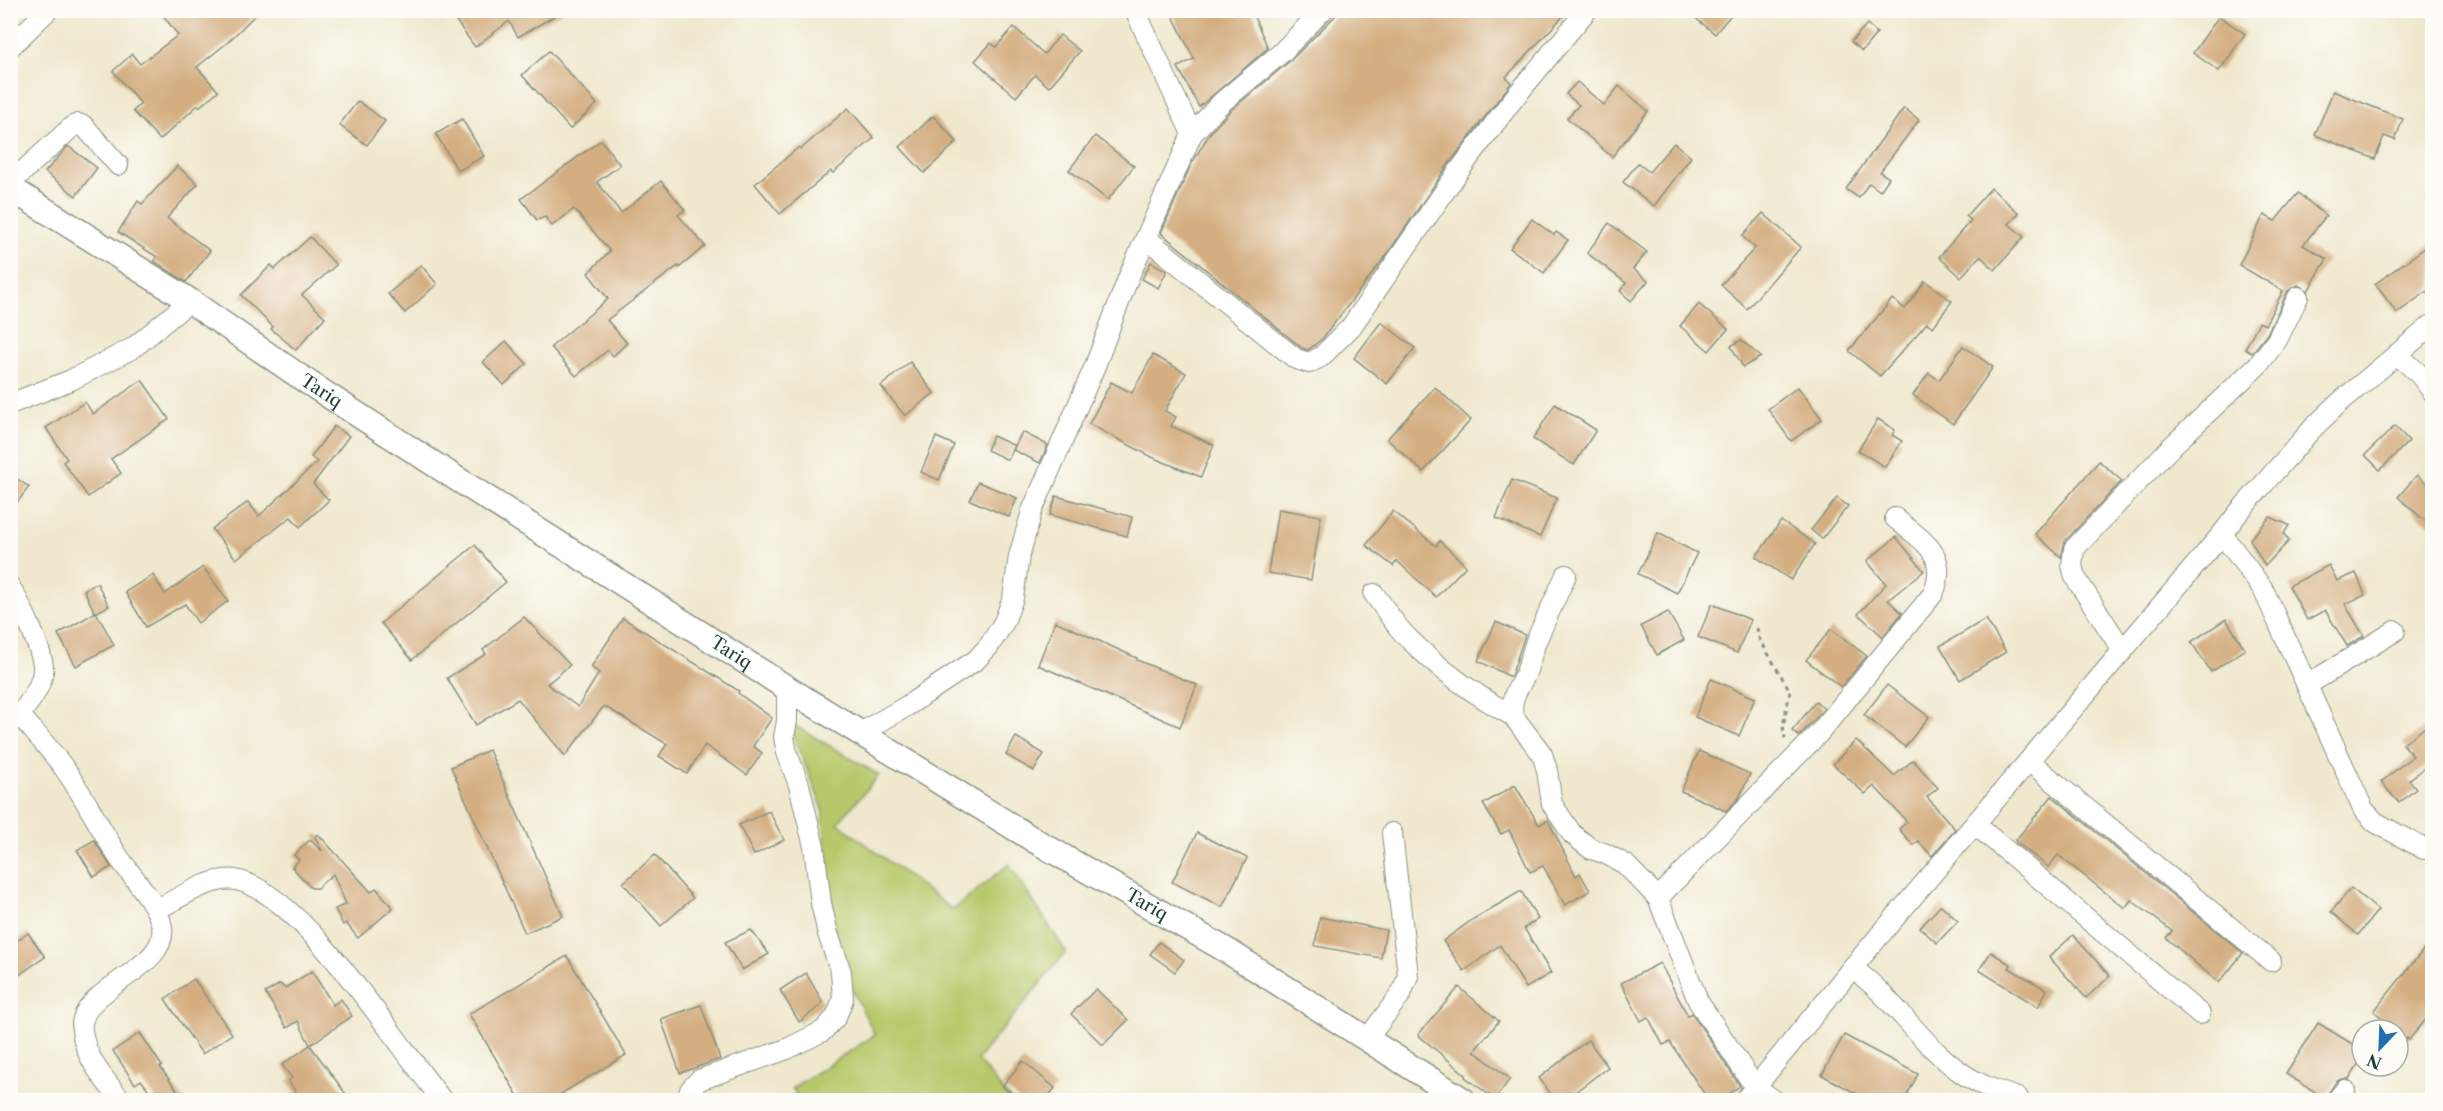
<svg xmlns="http://www.w3.org/2000/svg" width="2443" height="1111" viewBox="0 0 2443 1111" font-family="'Libre Caslon Text',serif">
<rect width="100%" height="100%" fill="#fdfcf7"/>
<filter id="ink" filterUnits="userSpaceOnUse"><feTurbulence type="fractalNoise" baseFrequency=".0167" numOctaves="2"/><feDisplacementMap in="SourceGraphic" scale="12" xChannelSelector="R" yChannelSelector="G"/><feConvolveMatrix kernelMatrix="1 2 1 2 8 2 1 2 1" color-interpolation-filters="sRGB"/></filter>
<filter id="wash" filterUnits="userSpaceOnUse"><feTurbulence type="fractalNoise" baseFrequency=".008" numOctaves="4" result="noise"/><feDisplacementMap in="SourceGraphic" scale="24" xChannelSelector="R" yChannelSelector="G"/><feGaussianBlur stdDeviation="1.35" result="paint"/><feColorMatrix in="noise" values="0 0 0 0 0 0 0 0 0 0 0 0 0 0 0 0 0 1.4 0 .05"/><feComposite in="paint" operator="in"/></filter>
<g filter="url(#wash)">
<rect width="100%" height="100%" fill="#f0e8ce"/>
<!-- green -->
<path fill="#b8c96c" stroke="#6c8350" stroke-width="1.5" d="M787 721 879 775 838 823 953 910 1009 864 1066 952 977 1060 1011 1100H800L792 1088 875 1035 837 960 822 806Z"/>
<g id="blocks">
<!-- building -->
<g fill="#d4ae81">
<path d="M159 10H260L227 43 197 67 218 91 199 107 198 105 160 140 133 111 141 104 113 71 132 54 140 64 178 35Z"/>
<path d="M448 10H565L518 37 509 21 475 47Z"/>
<path d="M1170 10H1251L1268 48 1199 107 1178 67 1194 59Z"/>
<path d="M1341 10H1569L1506 77 1511 83 1448 165 1388 253 1323 338 1308 350 1302 348 1161 233 1191 165 1209 134 1230 111 1290 61Z"/>
<path d="M1686 10H1735L1715 34Z"/>
<path d="M2219 16 2245 34 2219 71 2193 53Z"/>
<path d="M1867 24 1877 33 1862 51 1851 42Z"/>
<path d="M1014 27 1044 54 1060 35 1080 51 1049 87 1035 75 1016 97 975 61 991 43 996 47Z"/>
<path d="M549 51 597 104 570 129 522 75Z"/>
<path d="M1577 82 1604 105 1619 86 1648 111 1612 157 1567 118 1579 105 1566 94Z"/>
<path d="M2333 91 2403 119 2395 140 2384 136 2375 159 2315 135Z"/>
<path d="M358 101 385 121 367 145 339 125Z"/>
<path d="M848 108 874 138 833 173 831 171 780 214 755 184 799 147 801 149Z"/>
<path d="M1904 108 1919 120 1880 172 1889 178 1880 191 1869 183 1859 198 1846 189Z"/>
<path d="M933 116 957 142 924 173 900 147Z"/>
<path d="M462 119 484 156 458 171 436 134Z"/>
<path d="M1095 136 1134 166 1108 200 1069 170Z"/>
<path d="M601 140 620 165 597 182 621 213 661 181 685 210 678 215 705 246 679 268 678 266 607 320 627 343 613 356 608 350 576 376 551 347 608 299 588 273 610 251 574 209 552 226 545 217 537 220 521 199Z"/>
<path d="M1674 143 1691 157 1654 206 1623 182 1638 163 1649 172Z"/>
<path d="M68 146 97 168 76 196 45 172Z"/>
<path d="M177 166 198 184 167 218 210 251 186 282 154 261 157 257 118 232 138 201 142 204Z"/>
<path d="M1991 188 2019 213 2009 224 2024 237 1995 270 1980 256 1961 277 1939 257 1971 220 1966 216Z"/>
<path d="M2298 193 2326 216 2303 245 2327 259 2308 291 2298 285 2288 291 2267 334 2252 353 2245 349 2259 322 2265 325 2283 291 2239 265 2264 215 2275 221Z"/>
<path d="M1763 213 1801 247 1747 309 1721 285 1755 248 1742 236Z"/>
<path d="M1532 219 1554 235 1556 232 1568 240 1544 273 1510 248Z"/>
<path d="M1609 223 1647 252 1633 269 1648 281 1631 301 1620 291 1626 283 1587 253Z"/>
<path d="M310 237 336 265 302 295 325 317 296 350 271 329 273 327 241 295 271 265 275 269Z"/>
<path d="M2433 242V287L2397 313 2375 284Z"/>
<path d="M1151 262 1167 271 1158 288 1142 279Z"/>
<path d="M421 265 437 284 405 313 388 294Z"/>
<path d="M1925 281 1952 301 1933 327 1927 323 1880 376 1849 351 1892 299 1905 309Z"/>
<path d="M1699 304 1728 329 1709 351 1680 326Z"/>
<path d="M1381 322 1415 348 1387 384 1354 358Z"/>
<path d="M1741 340 1761 357 1743 367 1731 346Z"/>
<path d="M506 341 527 364 504 385 483 362Z"/>
<path d="M1963 346 1993 367 1953 424 1913 395 1929 373 1939 380Z"/>
<path d="M1153 355 1186 373 1165 411 1176 417 1171 426 1214 445 1201 477 1154 458 1089 424 1111 382 1132 393Z"/>
<path d="M910 362 934 393 905 416 881 386Z"/>
<path d="M142 380 169 419 111 459 121 473 88 497 63 462 67 459 46 428 85 402 93 414Z"/>
<path d="M1435 387 1471 420 1423 472 1387 439Z"/>
<path d="M1798 387 1822 419 1791 441 1768 409Z"/>
<path d="M1555 404 1596 430 1574 465 1533 439Z"/>
<path d="M1878 419 1895 430 1892 435 1902 441 1885 467 1858 450Z"/>
<path d="M334 426 349 436 313 484 329 500 300 527 291 517 236 559 212 529 248 502 259 516 317 462 311 457Z"/>
<path d="M2395 426 2409 441 2380 470 2365 455Z"/>
<path d="M1022 432 1048 445 1040 463 1013 450Z"/>
<path d="M993 436 1015 446 1008 460 987 450Z"/>
<path d="M936 437 954 445 939 480 921 472Z"/>
<path d="M2099 461 2122 481 2065 541 2061 557 2035 534Z"/>
<path d="M10 474 29 487 10 512Z"/>
<path d="M2417 475 2433 489V528L2398 497Z"/>
<path d="M1512 480 1557 498 1540 537 1496 518Z"/>
<path d="M978 482 1017 498 1009 517 970 500Z"/>
<path d="M1056 496 1132 517 1127 536 1050 515Z"/>
<path d="M1837 498 1848 506 1822 539 1811 530Z"/>
<path d="M1278 509 1321 516 1311 580 1268 573Z"/>
<path d="M1393 511 1436 546 1440 541 1466 566 1436 597 1397 561 1393 566 1366 545Z"/>
<path d="M2270 517 2289 525 2284 534 2289 541 2265 566 2250 539Z"/>
<path d="M1781 521 1815 544 1791 580 1756 557Z"/>
<path d="M1658 533 1697 553 1677 593 1638 574Z"/>
<path d="M1896 537 1924 571 1888 600 1902 613 1883 637 1858 614 1886 584 1867 561Z"/>
<path d="M475 545 506 582 412 660 381 623Z"/>
<path d="M2329 565 2337 581 2356 573 2365 595 2345 604 2364 636 2347 646 2325 610 2307 620 2289 586Z"/>
<path d="M203 567 228 601 198 623 185 604 146 627 125 592 153 575 165 594Z"/>
<path d="M97 583 109 606 95 613 84 590Z"/>
<path d="M1712 604 1751 620 1737 653 1698 637Z"/>
<path d="M96 612 114 645 76 666 58 634Z"/>
<path d="M1668 612 1684 640 1657 655 1641 626Z"/>
<path d="M524 617 570 665 547 684 578 707 599 673 591 667 623 618 739 691 738 693 772 718 753 746 762 753 747 775 705 745 687 774 659 756 667 744 604 706 565 756 518 699 476 725 447 678 486 654 483 650Z"/>
<path d="M1986 619 2006 652 1960 680 1940 646Z"/>
<path d="M2226 619 2245 649 2211 672 2191 642Z"/>
<path d="M1055 621 1137 658V660L1197 685 1180 727 1038 665Z"/>
<path d="M1496 622 1525 635 1511 677 1478 661Z"/>
<path d="M1831 629 1867 656 1841 687 1806 660Z"/>
<path d="M1711 679 1755 698 1739 736 1695 717Z"/>
<path d="M1887 685 1929 717 1905 747 1864 715Z"/>
<path d="M1816 701 1824 709 1799 736 1792 731Z"/>
<path d="M2424 728 2433 738V761L2409 780 2416 789 2399 803 2381 782 2413 756 2403 744Z"/>
<path d="M1016 737 1044 754 1034 771 1006 755Z"/>
<path d="M1856 740 1894 776 1913 760 1938 788 1927 797 1955 829 1932 856 1918 841 1913 845 1899 829 1907 822 1874 786 1865 794 1833 764Z"/>
<path d="M489 750 563 916 525 933 451 767Z"/>
<path d="M1699 751 1750 774 1739 798 1726 811 1681 791Z"/>
<path d="M1515 785 1539 825 1548 820 1576 876 1580 873 1590 891 1565 905 1543 866 1530 872 1509 830 1501 834 1483 804Z"/>
<path d="M2052 796 2243 953 2219 983 2166 938 2172 931 2131 900 2125 908 2058 855 2048 867 2015 841Z"/>
<path d="M769 811 784 840 754 855 739 825Z"/>
<path d="M1197 833 1247 858 1222 907 1172 882Z"/>
<path d="M318 834 371 892 376 888 393 908 358 938 346 923 343 925 335 909 346 904 333 874 317 888H311L292 867 299 860 294 855 310 840 322 851 315 836Z"/>
<path d="M94 840 111 867 94 877 77 850Z"/>
<path d="M655 855 693 898 661 926 623 883Z"/>
<path d="M2351 888 2378 910 2358 935 2331 912Z"/>
<path d="M1521 891 1538 919 1524 928 1551 973 1526 988 1500 945 1464 971 1443 941 1472 920Z"/>
<path d="M1941 905 1958 921 1937 943 1920 928Z"/>
<path d="M1320 917 1386 930 1381 958 1315 946Z"/>
<path d="M751 930 769 954 742 970 725 942Z"/>
<path d="M28 933 45 957 10 981V946Z"/>
<path d="M2073 935 2110 976 2086 998 2049 957Z"/>
<path d="M2433 938V1011L2409 1040 2407 1038 2398 1050V1030H2379L2385 1021 2374 1011Z"/>
<path d="M1159 942 1184 960 1175 972 1150 954Z"/>
<path d="M1991 952 2011 965 2009 968 2047 990 2038 1007 1979 970Z"/>
<path d="M567 956 626 1055 549 1101H521L469 1014Z"/>
<path d="M1660 963 1688 1016 1692 1013 1740 1086 1718 1101H1709L1670 1042 1663 1045 1648 1017 1641 1021 1621 983Z"/>
<path d="M312 971 333 1005 341 999 352 1016 310 1045 298 1021 287 1028 265 993 280 984 285 988Z"/>
<path d="M806 973 822 1001 820 1006 799 1022 780 990Z"/>
<path d="M194 979 232 1034 202 1054 165 999Z"/>
<path d="M1459 987 1499 1021 1474 1051 1510 1079 1495 1099 1465 1077 1466 1075 1418 1035Z"/>
<path d="M1096 989 1128 1020 1103 1045 1071 1014Z"/>
<path d="M701 1005 720 1059 680 1073 661 1019Z"/>
<path d="M2318 1023 2362 1050V1058L2349 1079H2341L2336 1082 2325 1098 2286 1074Z"/>
<path d="M140 1033 162 1066 160 1067 185 1101H157L141 1080 135 1084 113 1051Z"/>
<path d="M1844 1035 1918 1074 1904 1101H1870L1822 1075Z"/>
<path d="M1588 1040 1608 1067 1563 1101H1556L1539 1078Z"/>
<path d="M310 1045 351 1101H302L288 1081 292 1078 282 1065Z"/>
<path d="M1023 1061 1055 1088 1045 1101H1020L1002 1086Z"/>
</g>
</g>
</g>
<g filter="url(#ink)">
<use href="#blocks" fill-opacity="0" stroke="#889281" stroke-width="1.5"/>
<g fill="none" stroke-linecap="round" stroke-linejoin="round">
<!-- minor casing -->
<g stroke="#889281" stroke-width="22">
<g id="minor">
<path d="M1135 10 1192 134"/>
<path d="M10 47 48 10"/>
<path d="M10 183 73 126 78 124 84 126 118 165"/>
<path d="M1146 238 1296 359 1309 363 1321 357 1351 327 1458 172 1511 102 1587 10"/>
<path d="M2397 354 2420 375 2432 391"/>
<path d="M10 404 71 380 133 348 190 301"/>
<path d="M2222 534 2263 589 2363 809 2375 822 2424 849"/>
<path d="M1566 575 1536 641 1526 673 1515 694 1512 705 1513 716 1542 754 1547 770 1552 804 1572 834 1591 849 1604 853 1625 864 1658 898"/>
<path d="M10 587C20 602 45 655 43 671 41 690 24 711 10 723"/>
<path d="M1374 594C1385 608 1395 626 1408 638 1439 669 1475 695 1513 716"/>
<path d="M2123 651 2075 577 2072 565 2074 549 2171 447 2259 364 2277 340 2298 297"/>
<path d="M2307 685 2395 631"/>
<path d="M20 715C34 732 50 749 64 768 83 794 98 825 116 853 129 874 158 903 162 927 169 970 77 988 82 1030 85 1058 104 1079 121 1100"/>
<path d="M862 732 907 706 976 660 989 646 1004 622 1013 598 1019 556 1032 511 1095 366 1129 276 1192 134 1222 102 1281 53 1323 10"/>
<path d="M2029 761 2271 961"/>
<path d="M1976 825 2200 1014"/>
<path d="M156 910C177 899 211 876 236 880 301 892 399 1047 442 1100"/>
<path d="M1852 968C1893 997 1918 1041 1959 1071 1976 1084 1997 1091 2018 1098"/>
<path d="M1368 1038 1401 994 1408 976 1392 833"/>
<path d="M688 1100 690 1090 699 1080 787 1049 823 1031 836 1017 843 999 841 972 828 934 821 903 814 847 799 785 787 753 784 737 787 721V688"/>
<path d="M1745 1100 1852 968 2222 534 2239 512 2313 428 2339 403 2432 325"/>
<path d="M1774 1100 1755 1087 1698 1001 1658 898 1820 732 1933 594C1950 553 1923 542 1895 518"/>
<path d="M2337 1100 2345 1090"/>
</g>
</g>
<!-- major casing -->
<g stroke="#889281" stroke-width="27">
<g id="major">
<path id="s1" d="M10 188 190 301 309 383 454 477 787 688 1034 840 1226 950 1463 1100"/>
</g>
</g>
<!-- path -->
<path stroke="#889281" stroke-width="3" stroke-dasharray="4.5 4.5" stroke-linecap="butt" d="M1757 628 1759 638 1790 691 1783 726 1785 739"/>
<!-- minor -->
<use href="#minor" stroke="#fff" stroke-width="20"/>
<!-- major -->
<use href="#major" stroke="#fff" stroke-width="24"/>
</g>
</g>
<g text-anchor="middle" stroke-width="6" stroke-linejoin="round" paint-order="stroke">
<!-- street labels -->
<g font-size="18" fill="#1f3d34" stroke="#fdfcf7">
<text dy="6" stroke="none"><textPath href="#s1" startOffset="372">Tariq</textPath></text>
<text dy="6" stroke="none"><textPath href="#s1" startOffset="858">Tariq</textPath></text>
<text dy="6" stroke="none"><textPath href="#s1" startOffset="1344">Tariq</textPath></text>
</g>
</g>
<!-- margin -->
<rect width="2443" height="1111" fill="none" stroke="#fdfcf7" stroke-width="36"/>
<!-- north arrow -->
<g transform="translate(2380 1048) rotate(203)"><circle r="28" fill="#fdfcf7" stroke="#a4b0a9" stroke-width="1.5"/>
<path d="M0-4.5L10 22L0 15L-10 22Z" fill="#1f6fb2"/>
<text y="-9" font-size="16" font-weight="bold" text-anchor="middle" fill="#1f3d34">N</text>
</g>
</svg>
